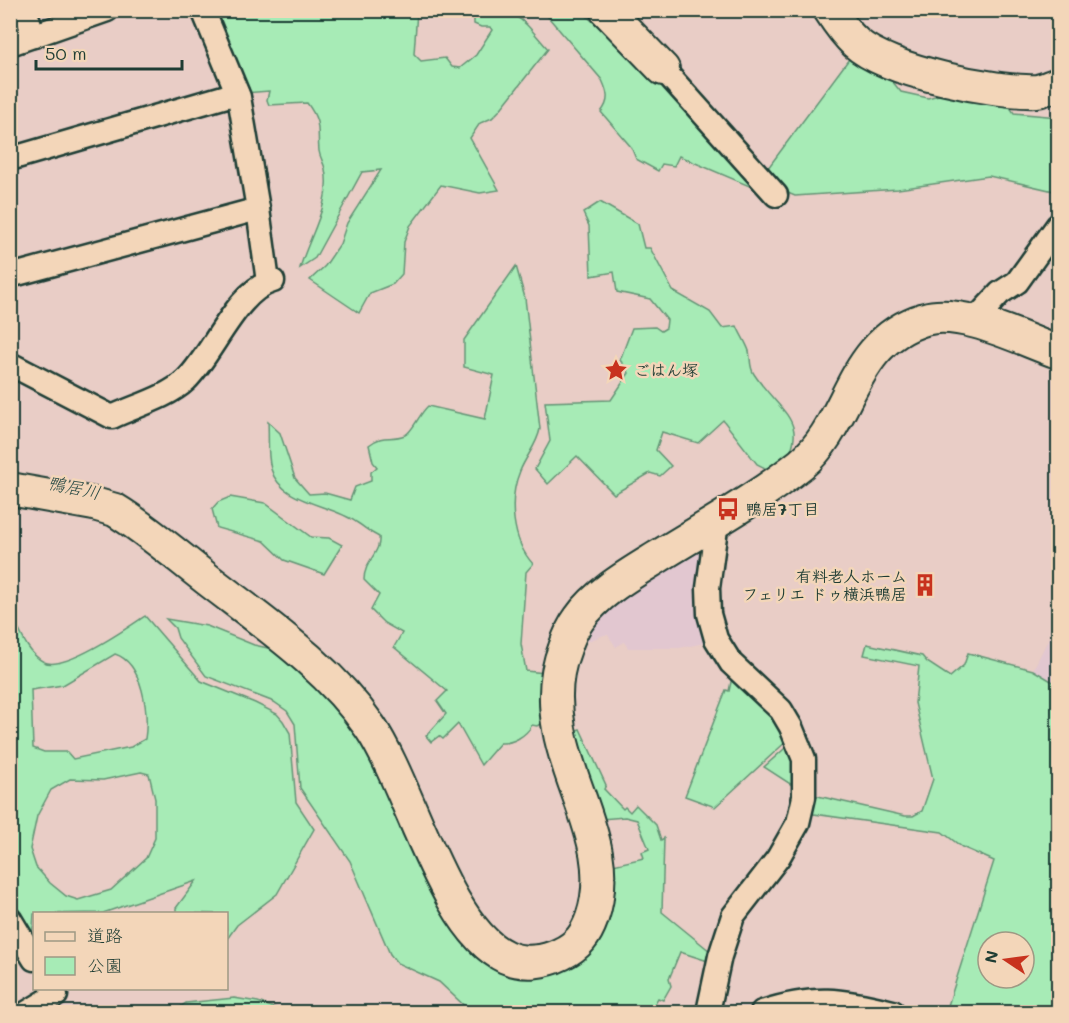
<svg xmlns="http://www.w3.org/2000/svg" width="1069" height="1023" viewBox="0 0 1069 1023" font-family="Mali,'Klee One',sans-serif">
<rect width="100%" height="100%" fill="#e9cdc6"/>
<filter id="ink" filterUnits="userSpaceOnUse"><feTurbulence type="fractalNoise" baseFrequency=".0167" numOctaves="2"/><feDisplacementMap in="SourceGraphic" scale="12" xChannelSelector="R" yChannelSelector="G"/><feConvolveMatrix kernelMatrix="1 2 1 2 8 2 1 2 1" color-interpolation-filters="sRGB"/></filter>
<g filter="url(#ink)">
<!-- built -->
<g fill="#e2c7d0">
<path d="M710 538V642L679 648H628L624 642 616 647 608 635H604L583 643 587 616Z"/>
<path d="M1058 620V685L1033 670Z"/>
</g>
<!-- green -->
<g fill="#a7ebb6" stroke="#639475" stroke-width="1.5" fill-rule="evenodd">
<path d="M213 11H417L414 54 421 61 445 58 452 67 460 68 476 55 492 30 490 27H481L474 24V15L480 11C521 10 522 20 548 49L499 111 492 118 480 123 470 138 499 190 480 193 441 185 410 226 404 242 402 274 393 284 370 293 359 313 310 280 325 266 340 244 347 223 381 170 362 172 315 258 300 268C309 236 332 204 325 169 324 163 320 158 319 151 317 130 322 123 307 103L269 105 267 100 269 91 245 93Z"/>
<path d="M543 11H581L610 37 620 40 755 177 754 188 679 156 674 166 662 164 658 171 636 159 631 147 601 112C610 101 608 93 602 80Z"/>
<path d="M852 55 892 81 901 92 928 98 949 92 1007 103 1014 113 1058 117V192L989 176 898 189 795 196 778 189 765 172Z"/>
<path d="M600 202 638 224 644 248H650L673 291 710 312 722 328 737 326C740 334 746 342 749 351 751 359 749 367 754 374 780 414 816 422 777 474L757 464 723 420 698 443 662 432 656 450 671 466 660 476 650 473 614 494 577 456 548 484 535 469 550 441 545 402 611 400 629 373 620 360 632 328 655 327 661 331 666 328 667 320 650 299 617 292 614 272 591 276 589 226 583 213Z"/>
<path d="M516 266 525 298 540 429C537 445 526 456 520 471 508 500 512 541 533 564L526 572 521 644 526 671 545 673V721L537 726 532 725C526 736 512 744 500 743L481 765 458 724 443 739 439 736 431 742 426 736 446 714 437 701 447 691 394 647 402 633 384 623 371 610 379 595 364 580C364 561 381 553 379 537 367 531 366 528 356 522 332 504 281 504 271 469 267 455 269 437 268 422L280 433 295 478 309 494 325 493 350 500 355 487 371 481V472L377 467 373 462 369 445C384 433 390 441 405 435 412 433 419 414 428 406L485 419 494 375 464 367V340Z"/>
<path d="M230 497 265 503 311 537 329 538 342 545 324 574 284 560 264 541 217 528 212 509 218 502Z"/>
<path d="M10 611C19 628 26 653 44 662 64 672 126 629 145 616L201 681 255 703 277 714 283 721 290 733 296 802 314 829 277 894 237 925 227 939 226 914 176 913V908L196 881 103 913 34 914 32 941 11 907ZM115 654C143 663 149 713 145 739L131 747 73 759 67 752H44L33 748 31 690 63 685ZM141 772 149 774 155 799V838L146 858 111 890 78 900 66 896 50 883 36 867 30 849 37 816 51 790 70 779 103 780Z"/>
<path d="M166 619 207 626 254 645 277 650 309 678 360 734 437 901 459 936 482 956 554 973 573 966 589 952 609 919 614 894 613 865 644 858 642 852 649 849 637 820 625 817 601 819 574 731 580 729 606 785 604 789 623 809 625 807 630 812 636 805 656 825 661 840 664 838 662 912 716 956 714 963 680 952 669 979 671 986 663 1000 658 998 650 1012H471L439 982 397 963 390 954 350 861 300 788 295 724 287 711 274 702 206 676 178 638 175 628Z"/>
<path d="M867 644 922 656 927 662 950 677 964 665 968 653 1033 670 1058 685V1012H946L994 861 962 847 942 832 807 813 809 794 905 816H913L922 811 933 779 915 703 919 666 864 655ZM988 942H1024V978H988Z"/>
<path d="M733 673 764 699 790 738 715 807 685 796 726 690 729 691Z"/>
<path d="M792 742 798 789 764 767Z"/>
<path d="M234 998 258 1002 286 1012H205L204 1009 173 1012 186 1003Z"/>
</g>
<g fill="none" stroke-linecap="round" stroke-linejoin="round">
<!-- street casing -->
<g stroke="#1f3d34" stroke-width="27">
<g id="street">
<path d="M25 10 34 36"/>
<path d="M10 44 107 10"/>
<path d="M663 69 776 195"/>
<path d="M10 159 237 93"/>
<path d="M258 209 268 282"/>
<path d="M10 276 258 209 239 97 203 10"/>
<path d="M973 322 1000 293 1017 282 1058 225"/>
<path d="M10 364 112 417C135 406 167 398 186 380 213 354 237 290 273 281"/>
<path d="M10 919 34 959"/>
<path d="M28 1012 56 995 52 988"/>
<path d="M708 1012 720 956 733 916 778 858 798 823 804 797V759L791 727 781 710 731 663 716 639 709 614 708 588 717 521"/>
<path d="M762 1012C815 995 840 999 893 1012"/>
</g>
</g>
<!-- secondary casing -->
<g stroke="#1f3d34" stroke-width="36">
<g id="secondary">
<path d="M606 10 663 69"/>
<path d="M830 10C837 21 846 34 856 43 887 71 995 93 1037 91 1044 90 1051 86 1058 84"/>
<path d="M10 489 94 504 115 510C148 530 177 556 207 579 265 624 328 666 370 727 409 784 445 930 506 957 524 965 545 962 561 954 578 946 586 935 592 918 615 851 570 793 559 729 554 702 555 673 565 648 568 639 573 627 579 619 597 593 630 574 656 558 704 528 756 500 801 464 852 422 848 342 925 319 962 308 1023 340 1058 352"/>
</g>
</g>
<!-- street -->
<use href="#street" stroke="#f3d6b9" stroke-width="22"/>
<!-- secondary -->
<use href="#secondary" stroke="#f3d6b9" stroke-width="32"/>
</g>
</g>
<!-- icons -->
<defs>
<g id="sight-bare" transform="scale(1.8)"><path d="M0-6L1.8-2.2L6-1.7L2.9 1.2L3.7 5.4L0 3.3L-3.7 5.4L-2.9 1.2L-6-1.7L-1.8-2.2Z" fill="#c8321e" stroke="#f3d6b9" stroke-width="2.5" paint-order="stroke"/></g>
<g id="bus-bare" transform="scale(1.8)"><path d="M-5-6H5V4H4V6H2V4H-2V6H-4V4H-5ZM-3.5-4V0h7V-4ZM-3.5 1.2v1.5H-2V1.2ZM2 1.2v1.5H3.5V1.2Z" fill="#c8321e" stroke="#f3d6b9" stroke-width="2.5" paint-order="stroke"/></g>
<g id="building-bare" transform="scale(1.8)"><path d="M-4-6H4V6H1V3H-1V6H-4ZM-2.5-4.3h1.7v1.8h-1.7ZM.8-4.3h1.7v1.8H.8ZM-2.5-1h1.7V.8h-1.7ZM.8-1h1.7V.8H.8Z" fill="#c8321e" stroke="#f3d6b9" stroke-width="2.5" paint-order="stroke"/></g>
</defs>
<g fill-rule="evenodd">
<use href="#sight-bare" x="616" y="370"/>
<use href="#bus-bare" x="728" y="509"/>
<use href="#building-bare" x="925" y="585"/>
</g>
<g text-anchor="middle" stroke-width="5" stroke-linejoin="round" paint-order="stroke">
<!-- poi labels -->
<g font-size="16" font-weight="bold" fill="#1f3d34" stroke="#f3d6b9" text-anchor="start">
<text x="634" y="376">ごはん塚</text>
<text x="746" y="515">鴨居7丁目</text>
<text x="907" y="582" text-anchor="end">有料老人ホーム<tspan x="907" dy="18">フェリエ ドゥ横浜鴨居</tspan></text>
</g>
<!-- water labels -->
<g font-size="18" font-style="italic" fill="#2a4b46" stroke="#f3d6b9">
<text transform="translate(74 488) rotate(12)" y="6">鴨居川</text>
</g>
</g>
<!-- margin -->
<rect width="1069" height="1023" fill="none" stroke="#f3d6b9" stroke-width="36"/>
<rect x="18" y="18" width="1033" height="987" fill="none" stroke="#1f3d34" stroke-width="2" filter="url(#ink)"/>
<!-- legend -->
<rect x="33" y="912" width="195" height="78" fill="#f3d6b9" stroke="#9e9984" stroke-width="1.5"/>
<rect x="45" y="932" width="30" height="9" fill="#f3d6b9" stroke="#9e9984" stroke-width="1.5"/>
<text x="87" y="942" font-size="18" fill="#1f3d34">道路</text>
<rect x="45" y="957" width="30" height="18" fill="#a7ebb6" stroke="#9e9984" stroke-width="1.5"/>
<text x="87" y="972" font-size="18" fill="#1f3d34">公園</text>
<!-- north arrow -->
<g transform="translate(1006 960) rotate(283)"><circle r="28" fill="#f3d6b9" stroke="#9e9984" stroke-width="1.5"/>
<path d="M0-4.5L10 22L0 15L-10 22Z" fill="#c8321e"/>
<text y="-9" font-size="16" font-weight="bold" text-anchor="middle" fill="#1f3d34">N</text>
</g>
<!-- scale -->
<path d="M36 60v9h146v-9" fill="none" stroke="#1f3d34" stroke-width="3"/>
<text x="45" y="60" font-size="18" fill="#1f3d34" stroke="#f3d6b9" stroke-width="4.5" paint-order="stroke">50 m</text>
</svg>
